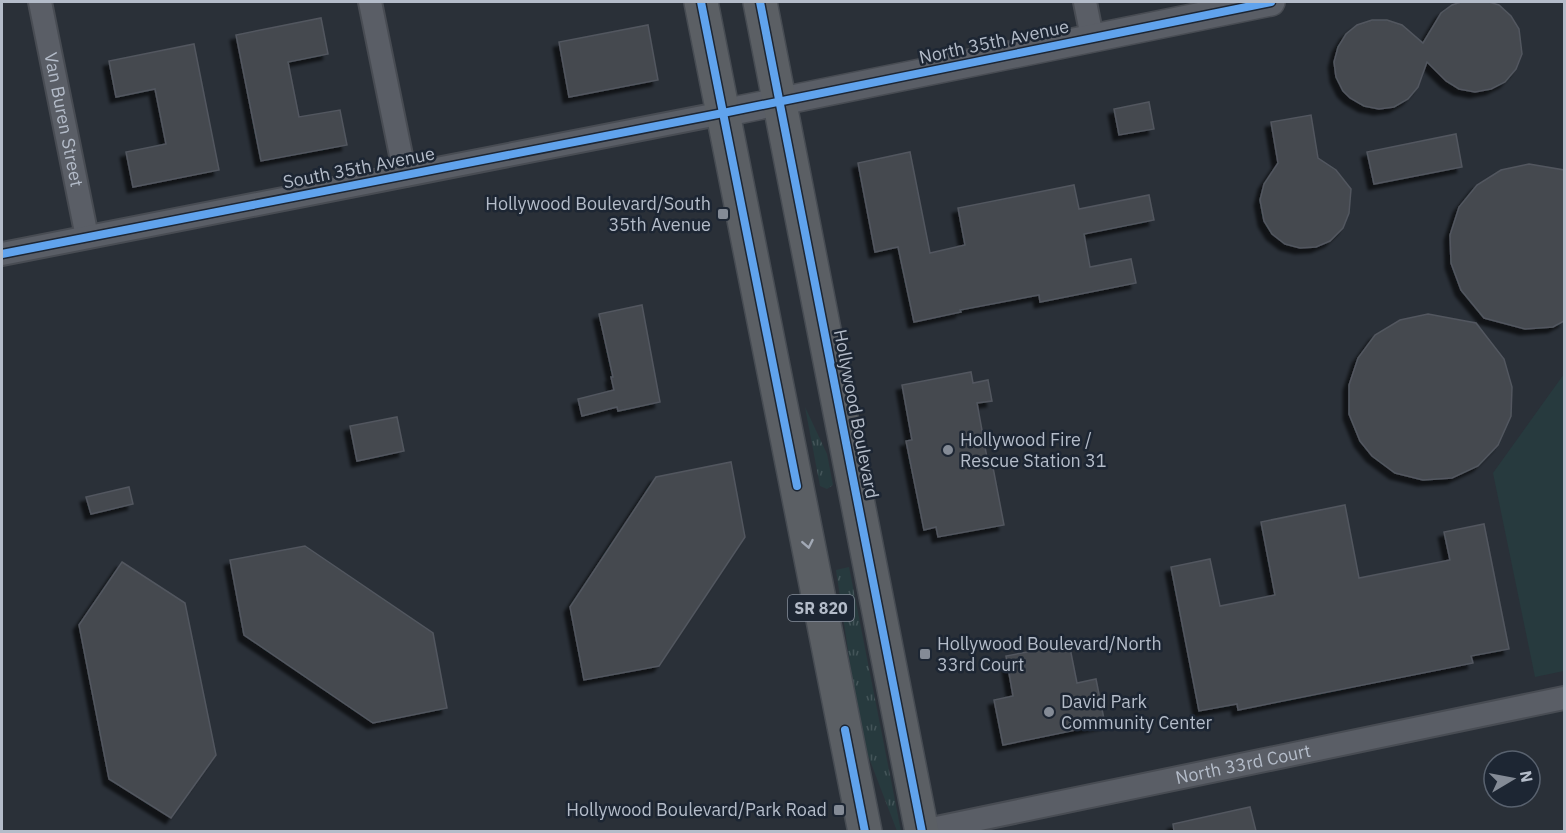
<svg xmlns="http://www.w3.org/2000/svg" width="1566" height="833" viewBox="0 0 1566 833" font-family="'IBM Plex Sans',sans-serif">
<defs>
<pattern id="grass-tufts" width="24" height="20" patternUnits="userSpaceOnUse" patternTransform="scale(1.5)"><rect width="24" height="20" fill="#273a3e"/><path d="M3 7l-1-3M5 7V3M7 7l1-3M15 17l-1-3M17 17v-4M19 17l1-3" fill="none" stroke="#445559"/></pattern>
<filter id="shadow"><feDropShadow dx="-5.5" dy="5.5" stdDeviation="1.5" flood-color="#0009"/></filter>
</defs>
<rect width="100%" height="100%" fill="#2a3038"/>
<!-- grass -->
<g fill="url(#grass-tufts)">
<path d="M805 407 827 454 833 485 827 489 820 486Z"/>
<path d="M849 567 901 831H897L861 737 836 570Z"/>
</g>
<!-- green -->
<path fill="#273a3e" d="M1564 374V671L1535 677 1493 473Z"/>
<!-- building -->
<g fill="#444950" stroke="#52575f" stroke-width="1.5" filter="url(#shadow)">
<path d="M1461 2H1489L1499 5 1511 16 1519 29 1522 54 1516 69 1505 82 1491 89 1475 92 1459 89 1446 81 1427 62 1418 87 1408 99 1394 107 1379 109 1364 106 1350 98 1343 91 1336 77 1334 62 1338 47 1346 34 1357 25 1372 20H1387L1402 25 1423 43 1441 13 1452 5Z"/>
<path d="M321 18 328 54 288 62 299 117 340 110 347 145 261 161 236 35Z"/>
<path d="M648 25 658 80 569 97 559 42Z"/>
<path d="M194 44 219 170 133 187 126 152 166 144 155 89 116 97 109 61Z"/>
<path d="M1149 102 1154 129 1119 135 1114 109Z"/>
<path d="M1311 115 1318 158 1336 170 1351 189 1349 213 1343 228 1330 241 1316 247 1300 248 1285 244 1272 234 1264 221 1260 200 1264 184 1278 163 1271 122Z"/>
<path d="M1456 134 1462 167 1374 184 1367 152Z"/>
<path d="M910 152 930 253 965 245 958 208 1074 185 1079 209 1149 195 1154 220 1084 234 1090 267 1131 259 1136 283 1040 302 1039 295 960 310 961 312 914 322 898 247 875 252 858 163Z"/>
<path d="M1529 164 1564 170V321L1553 327 1525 329 1484 318 1461 290 1451 263 1450 235 1459 207 1477 185 1501 170Z"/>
<path d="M642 305 660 402 618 411 617 407 582 416 578 399 614 390 611 377H613L599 314Z"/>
<path d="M1428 314 1476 323 1504 359 1512 387 1511 416 1498 445 1478 466 1452 478 1423 480 1395 473 1372 456 1360 441 1349 414V385L1358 358 1375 335 1400 320Z"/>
<path d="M971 372 973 383 988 380 992 401 977 403 987 458 991 457 1004 525 938 537 936 527 924 530 906 441 912 440 902 385Z"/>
<path d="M397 417 404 451 357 461 350 426Z"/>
<path d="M731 462 745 537 659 666 584 680 570 607 656 477Z"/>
<path d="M129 487 133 504 91 514 86 497Z"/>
<path d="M1345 505 1359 578 1450 560 1444 532 1484 524 1509 649 1471 656 1473 663 1238 710 1237 704 1199 711 1171 567 1210 559 1220 606 1275 595 1261 522Z"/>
<path d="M305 546 433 633 447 708 373 723 244 635 230 560Z"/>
<path d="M122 562 185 603 216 755 171 818 109 779 79 625Z"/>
<path d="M1054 647 1055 651 1070 648 1077 683 1096 679 1105 724 1003 745 994 700 1013 696 1006 656Z"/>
<path d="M1250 807 1256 831H1174L1173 824Z"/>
</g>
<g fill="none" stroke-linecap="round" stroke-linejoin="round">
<!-- minor casing -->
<g stroke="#484c53" stroke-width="26">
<g id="minor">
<path id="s1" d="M40 2 87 237"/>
<path d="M370 2 405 175"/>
<path d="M1085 2 1092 37"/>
<path d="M2 254 723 113"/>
<path id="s2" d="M922 831 1564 698"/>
</g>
</g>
<!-- tertiary casing -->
<g stroke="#484c53" stroke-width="30">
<path id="tertiary" d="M723 113 1271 2"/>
</g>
<!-- trunk casing -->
<g stroke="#474c53" stroke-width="36">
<g id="trunk">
<path d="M701 2 865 832"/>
<path d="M760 2 922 832"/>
</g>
</g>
<!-- minor -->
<use href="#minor" stroke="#5a5e66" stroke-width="22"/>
<!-- tertiary -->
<use href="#tertiary" stroke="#5a5e66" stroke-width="27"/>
<!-- trunk -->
<use href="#trunk" stroke="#5b5f64" stroke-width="33"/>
<!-- cycleway casing -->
<g stroke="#1d2633" stroke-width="11">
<g id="cycleway">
<path d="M701 2 797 486"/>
<path d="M760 2 922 832"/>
<path d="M2 254 723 113 1271 2"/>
<path d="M845 730 865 832"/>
</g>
</g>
<!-- cycleway -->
<use href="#cycleway" stroke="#60a3ed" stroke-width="8"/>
</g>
<!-- one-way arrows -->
<defs><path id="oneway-chevron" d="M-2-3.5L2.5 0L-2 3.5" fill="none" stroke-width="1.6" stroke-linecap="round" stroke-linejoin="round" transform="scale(1.5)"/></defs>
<use stroke="#a2a9b5" href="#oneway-chevron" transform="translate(808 544) rotate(79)"/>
<!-- markers -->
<g fill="#848b96" stroke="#1d2633" stroke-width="2">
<rect x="717" y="208" width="12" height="12" rx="3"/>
<circle cx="948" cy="450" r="6"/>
<rect x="919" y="648" width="12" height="12" rx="3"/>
<circle cx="1049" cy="712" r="6"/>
<rect x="833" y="804" width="12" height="12" rx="3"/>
</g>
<g text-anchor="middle" stroke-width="5" stroke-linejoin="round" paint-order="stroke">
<!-- shield labels -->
<rect fill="#1d2633" stroke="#878f9c" stroke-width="1.5" x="788" y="595" width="66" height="26" rx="4.5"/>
<g font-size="16" font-weight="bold" fill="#b4bcc9">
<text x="821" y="614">SR 820</text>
</g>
<!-- street labels -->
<g font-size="18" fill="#b4bcc9" stroke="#1d2633">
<text transform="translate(994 42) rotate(-12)" y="6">North 35th Avenue</text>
<text dy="6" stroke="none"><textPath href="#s1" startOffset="120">Van Buren Street</textPath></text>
<text transform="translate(359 168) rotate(-11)" y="6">South 35th Avenue</text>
<text transform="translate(856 414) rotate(79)" y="6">Hollywood Boulevard</text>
<text dy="6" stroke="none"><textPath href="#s2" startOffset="328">North 33rd Court</textPath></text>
</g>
<!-- poi labels -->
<g font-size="18" fill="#b4bcc9" stroke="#1d2633" text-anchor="start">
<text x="711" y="210" text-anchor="end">Hollywood Boulevard/South<tspan x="711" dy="21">35th Avenue</tspan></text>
<text x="960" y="446">Hollywood Fire /<tspan x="960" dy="21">Rescue Station 31</tspan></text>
<text x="937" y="650">Hollywood Boulevard/North<tspan x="937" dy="21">33rd Court</tspan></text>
<text x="1061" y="708">David Park<tspan x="1061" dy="21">Community Center</tspan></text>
<text x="827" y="816" text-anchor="end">Hollywood Boulevard/Park Road</text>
</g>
</g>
<!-- border -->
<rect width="1566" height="833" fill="none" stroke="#b4bcc9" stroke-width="6"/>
<!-- north arrow -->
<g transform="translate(1512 779) rotate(80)"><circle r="28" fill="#1d2633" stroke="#59626f" stroke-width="1.5"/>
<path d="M0-4.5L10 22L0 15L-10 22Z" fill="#848b96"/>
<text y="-9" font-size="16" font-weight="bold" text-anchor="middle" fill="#b4bcc9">N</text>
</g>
</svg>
